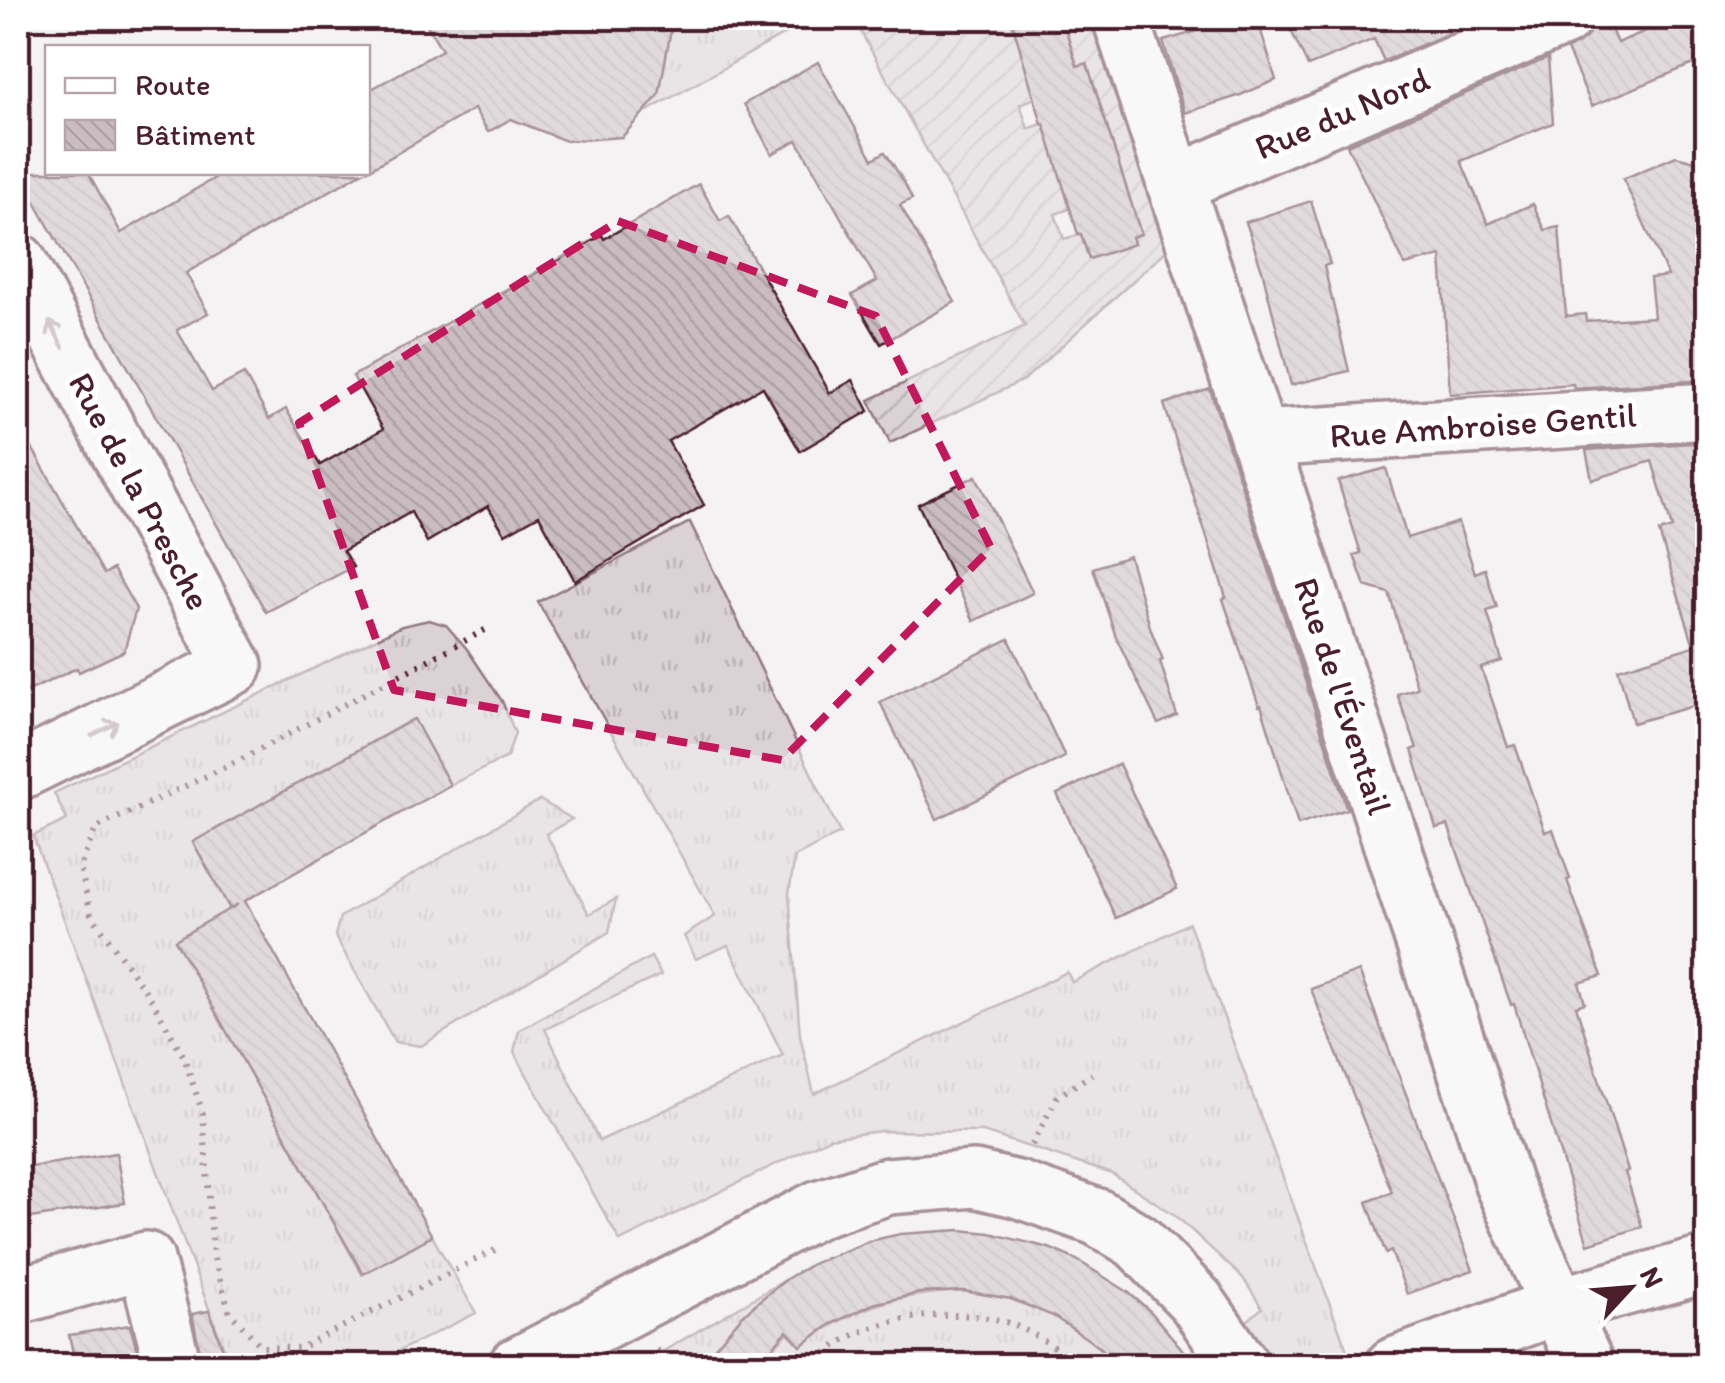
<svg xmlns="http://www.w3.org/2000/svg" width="1725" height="1383" viewBox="0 0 1725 1383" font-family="Itim,sans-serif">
<defs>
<pattern id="grass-tufts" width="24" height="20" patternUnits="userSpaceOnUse" patternTransform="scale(2.5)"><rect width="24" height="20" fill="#dbd2d5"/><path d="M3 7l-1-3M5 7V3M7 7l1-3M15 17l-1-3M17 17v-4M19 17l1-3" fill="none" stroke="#bdb4b7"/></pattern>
<pattern id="garden-furrows" width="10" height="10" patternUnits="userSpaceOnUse" patternTransform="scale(2.5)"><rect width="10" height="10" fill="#dbd2d5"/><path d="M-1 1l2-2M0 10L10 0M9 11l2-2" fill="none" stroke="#bdb4b7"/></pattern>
<pattern id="building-back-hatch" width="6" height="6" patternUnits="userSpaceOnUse" patternTransform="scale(2.5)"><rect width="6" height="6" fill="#cabdc1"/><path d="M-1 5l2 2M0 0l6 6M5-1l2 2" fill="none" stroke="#afa2a6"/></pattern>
</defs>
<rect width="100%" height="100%" fill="#f4f2f2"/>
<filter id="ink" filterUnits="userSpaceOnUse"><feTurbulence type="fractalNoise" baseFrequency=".01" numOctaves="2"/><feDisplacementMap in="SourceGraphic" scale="20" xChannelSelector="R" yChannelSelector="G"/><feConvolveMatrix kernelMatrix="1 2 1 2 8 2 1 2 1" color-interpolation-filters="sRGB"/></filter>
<g filter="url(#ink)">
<!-- grass -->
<g fill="url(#grass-tufts)" stroke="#927880" stroke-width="2.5">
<path d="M693 18H813L642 114 650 42Z"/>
<path d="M690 522 840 833 795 857 789 893 800 1035 814 1094 1067 972 1072 982 1189 923 1348 1353 1317 1365H1268L1240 1327 1262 1308 1243 1278 1175 1215 1112 1174 983 1132 880 1131 829 1138 620 1241 514 1052 519 1030 651 957 661 975 545 1029 599 1141 783 1055 728 945 696 959 684 936 715 916 538 602Z"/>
<path d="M429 620 446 625 467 649 502 701 515 733 507 757 450 785 413 719 193 842 230 909 176 940 362 1274 432 1236 476 1313 370 1365H230L33 836 67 820 54 793 402 626Z"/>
<path d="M540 800 572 819 546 834 589 914 616 899 609 932 421 1046 395 1042 335 936 340 917Z"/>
<path d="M814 1263 760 1300 741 1317 703 1365 638 1366Z"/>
<path d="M964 1291C979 1294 996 1295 1011 1299 1051 1309 1090 1336 1119 1366H756L789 1332 801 1345C857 1306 896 1294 964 1291Z"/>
</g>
<!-- garden -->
<path fill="url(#garden-furrows)" stroke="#927880" stroke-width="2.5" fill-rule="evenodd" d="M853 18H1011L1017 38 1063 23 1061 18H1093L1167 250 1024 380 890 443 869 400 1025 326ZM1075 58 1078 66 1045 123 1028 129 1020 104 1036 98 1029 73ZM1072 208 1132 237 1134 244 1089 259 1081 234 1064 239 1055 214Z"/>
<!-- building -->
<g fill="url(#building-back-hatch)" stroke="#4a1f2b" stroke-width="2.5">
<path d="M423 18H673L659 95 622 137 566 141 511 119 488 132 474 109 368 170V91L442 50Z"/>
<path d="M1011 18H1062L1077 66 1087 63 1141 234 1132 237 1134 244 1089 259 1081 234H1078L1044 124H1042Z"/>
<path d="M1242 18H1257L1276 80 1238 96 1185 113 1163 41Z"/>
<path d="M1285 18H1485L1384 61 1374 39 1308 66Z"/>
<path d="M1594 18H1606L1617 43 1676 18H1708V58L1592 106 1567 50 1587 37 1594 23Z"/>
<path d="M1548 58 1553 123 1461 161 1488 224 1533 204 1545 230 1559 227 1566 316 1585 314 1586 321 1654 317 1650 278 1668 276 1623 179 1676 156 1708 164V380L1574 388 1573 384 1450 394 1441 256 1405 265 1347 145Z"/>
<path d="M818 62 873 159 885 152 904 182 912 199 900 205 955 302 881 344 852 295 877 281 797 140 772 154 744 104Z"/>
<path d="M18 172H88L121 233 225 172H363L186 273 208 313 177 330 212 391 244 374 269 419 286 409 320 465 383 429 353 376 602 235 604 239 699 184 720 221 729 216 830 393 853 380 869 411 800 451 763 387 668 441 704 505 575 581 539 515 505 534 488 506 427 542 411 512 343 551 353 567 266 612Z"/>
<path d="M1311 201 1330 264 1324 266 1349 371 1291 385 1262 270 1246 222Z"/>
<path d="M1210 389 1347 809 1298 825 1261 705 1259 706 1223 599 1226 597 1164 404Z"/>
<path d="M18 423 104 574 113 569 136 609 124 651 79 672 77 668 18 696Z"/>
<path d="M1708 442V702L1633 723 1618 669 1694 646 1659 532 1672 528 1652 461 1592 480 1586 450Z"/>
<path d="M1386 468 1407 538 1458 522 1475 573 1485 569 1497 608 1487 611 1502 661 1481 668 1508 747 1515 745 1545 832 1553 829 1570 879 1567 880 1602 976 1579 983 1585 1003 1576 1006 1628 1171 1625 1172 1642 1227 1588 1244 1514 1004 1511 1005 1448 825 1436 828 1423 786 1412 750 1417 748 1397 694 1417 688 1389 593 1365 586 1354 555 1361 553 1338 481Z"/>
<path d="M976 476 1033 593 974 621 918 504Z"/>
<path d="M1129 556 1151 630 1163 660 1160 661 1177 716 1158 724 1116 637 1093 568Z"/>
<path d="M1009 639 1065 757 937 819 880 702Z"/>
<path d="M414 719 450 785 245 901 432 1236 363 1274 175 940 238 904 230 909 193 842Z"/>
<path d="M1119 764 1177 889 1116 918 1057 794Z"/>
<path d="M1359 971 1473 1270 1407 1294 1391 1251 1386 1254 1367 1202 1392 1192 1311 989Z"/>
<path d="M116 1153 125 1203 18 1220V1169Z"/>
<path d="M960 1230 990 1233 1049 1248 1077 1260 1128 1292 1151 1312 1196 1366H1119L1101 1348 1053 1316 1011 1299 964 1291 920 1293 873 1304 831 1324 801 1346 787 1331 756 1366H699L741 1317 760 1300 788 1278 814 1263 870 1241 900 1234Z"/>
<path d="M209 1311 229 1366H203L192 1314Z"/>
<path d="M130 1325 141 1366H76L69 1335Z"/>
</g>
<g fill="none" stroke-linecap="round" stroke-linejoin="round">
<!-- minor casing -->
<g stroke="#4a1f2b" stroke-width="62">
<g id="minor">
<path d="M1121 18 1504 1186 1586 1366"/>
<path d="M1175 184 1563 18"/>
<path d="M18 262 234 666 18 772"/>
<path d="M1259 439 1708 411"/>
<path d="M18 1296 146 1260 173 1366"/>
<path d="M517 1366 818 1209 888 1186 974 1179 1017 1189 1097 1217 1137 1241 1196 1301 1241 1366"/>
<path d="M1394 1366 1557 1306 1708 1264"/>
</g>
</g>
<!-- path -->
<g stroke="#4a1f2b" stroke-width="6" stroke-dasharray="2.5 8" stroke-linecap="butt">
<path d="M485 630 232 764 96 828 80 867 91 914 153 1002 184 1057 203 1114 213 1255 230 1313 262 1347 300 1348 499 1248"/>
<path d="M1032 1145 1057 1097 1092 1074"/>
<path d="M656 1350 680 1366"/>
<path d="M809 1366C824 1355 838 1342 854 1335 896 1315 954 1310 999 1320 1019 1324 1065 1352 1080 1366"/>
</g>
<!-- minor -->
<use href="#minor" stroke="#fff" stroke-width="55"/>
</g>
<!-- one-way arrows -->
<defs><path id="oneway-shaft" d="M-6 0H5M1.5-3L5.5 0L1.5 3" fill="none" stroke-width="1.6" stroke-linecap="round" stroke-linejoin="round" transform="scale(2.5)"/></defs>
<g stroke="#ae9aa0">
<use href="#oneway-shaft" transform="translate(56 334) rotate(-118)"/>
<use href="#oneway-shaft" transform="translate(105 729) rotate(-26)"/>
</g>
</g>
<!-- marked area -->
<path d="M0 0H1725V1383H0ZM618 221 876 316 991 548 782 760 394 690 299 423Z" fill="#f4f2f2" fill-opacity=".55" fill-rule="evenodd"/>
<path fill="none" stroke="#c2185b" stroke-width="8" stroke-dasharray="20 12" stroke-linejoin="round" d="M618 221 876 316 991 548 782 760 394 690 299 423Z"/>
<g text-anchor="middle" stroke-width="10" stroke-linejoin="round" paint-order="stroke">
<!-- street labels -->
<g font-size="35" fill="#4a1f2b" stroke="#fff">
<text transform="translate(1342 113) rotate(-23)" y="12">Rue du Nord</text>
<text transform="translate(1483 425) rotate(-4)" y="12">Rue Ambroise Gentil</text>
<text transform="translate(140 491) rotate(62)" y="12">Rue de la Presche</text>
<text transform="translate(1343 696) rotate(72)" y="12">Rue de l'Éventail</text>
</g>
</g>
<!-- margin -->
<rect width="1725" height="1383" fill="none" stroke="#fff" stroke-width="60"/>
<rect x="30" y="30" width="1665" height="1323" fill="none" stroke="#4a1f2b" stroke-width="4" filter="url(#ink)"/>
<!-- legend -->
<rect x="45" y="45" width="325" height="130" fill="#ffffff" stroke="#b7a5aa" stroke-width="2.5"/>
<rect x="65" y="78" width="50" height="15" fill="#ffffff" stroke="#b7a5aa" stroke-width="2.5"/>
<text x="135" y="95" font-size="30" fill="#4a1f2b">Route</text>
<rect x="65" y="120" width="50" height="30" fill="url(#building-back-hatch)" stroke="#b7a5aa" stroke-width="2.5"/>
<text x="135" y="145" font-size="30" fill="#4a1f2b">Bâtiment</text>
<!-- north arrow -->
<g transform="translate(1630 1288) rotate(64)" stroke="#ffffff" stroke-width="8" paint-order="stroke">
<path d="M0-8L18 38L0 25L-18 38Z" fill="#4a1f2b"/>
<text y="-15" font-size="28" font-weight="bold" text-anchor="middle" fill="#4a1f2b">N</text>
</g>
</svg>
